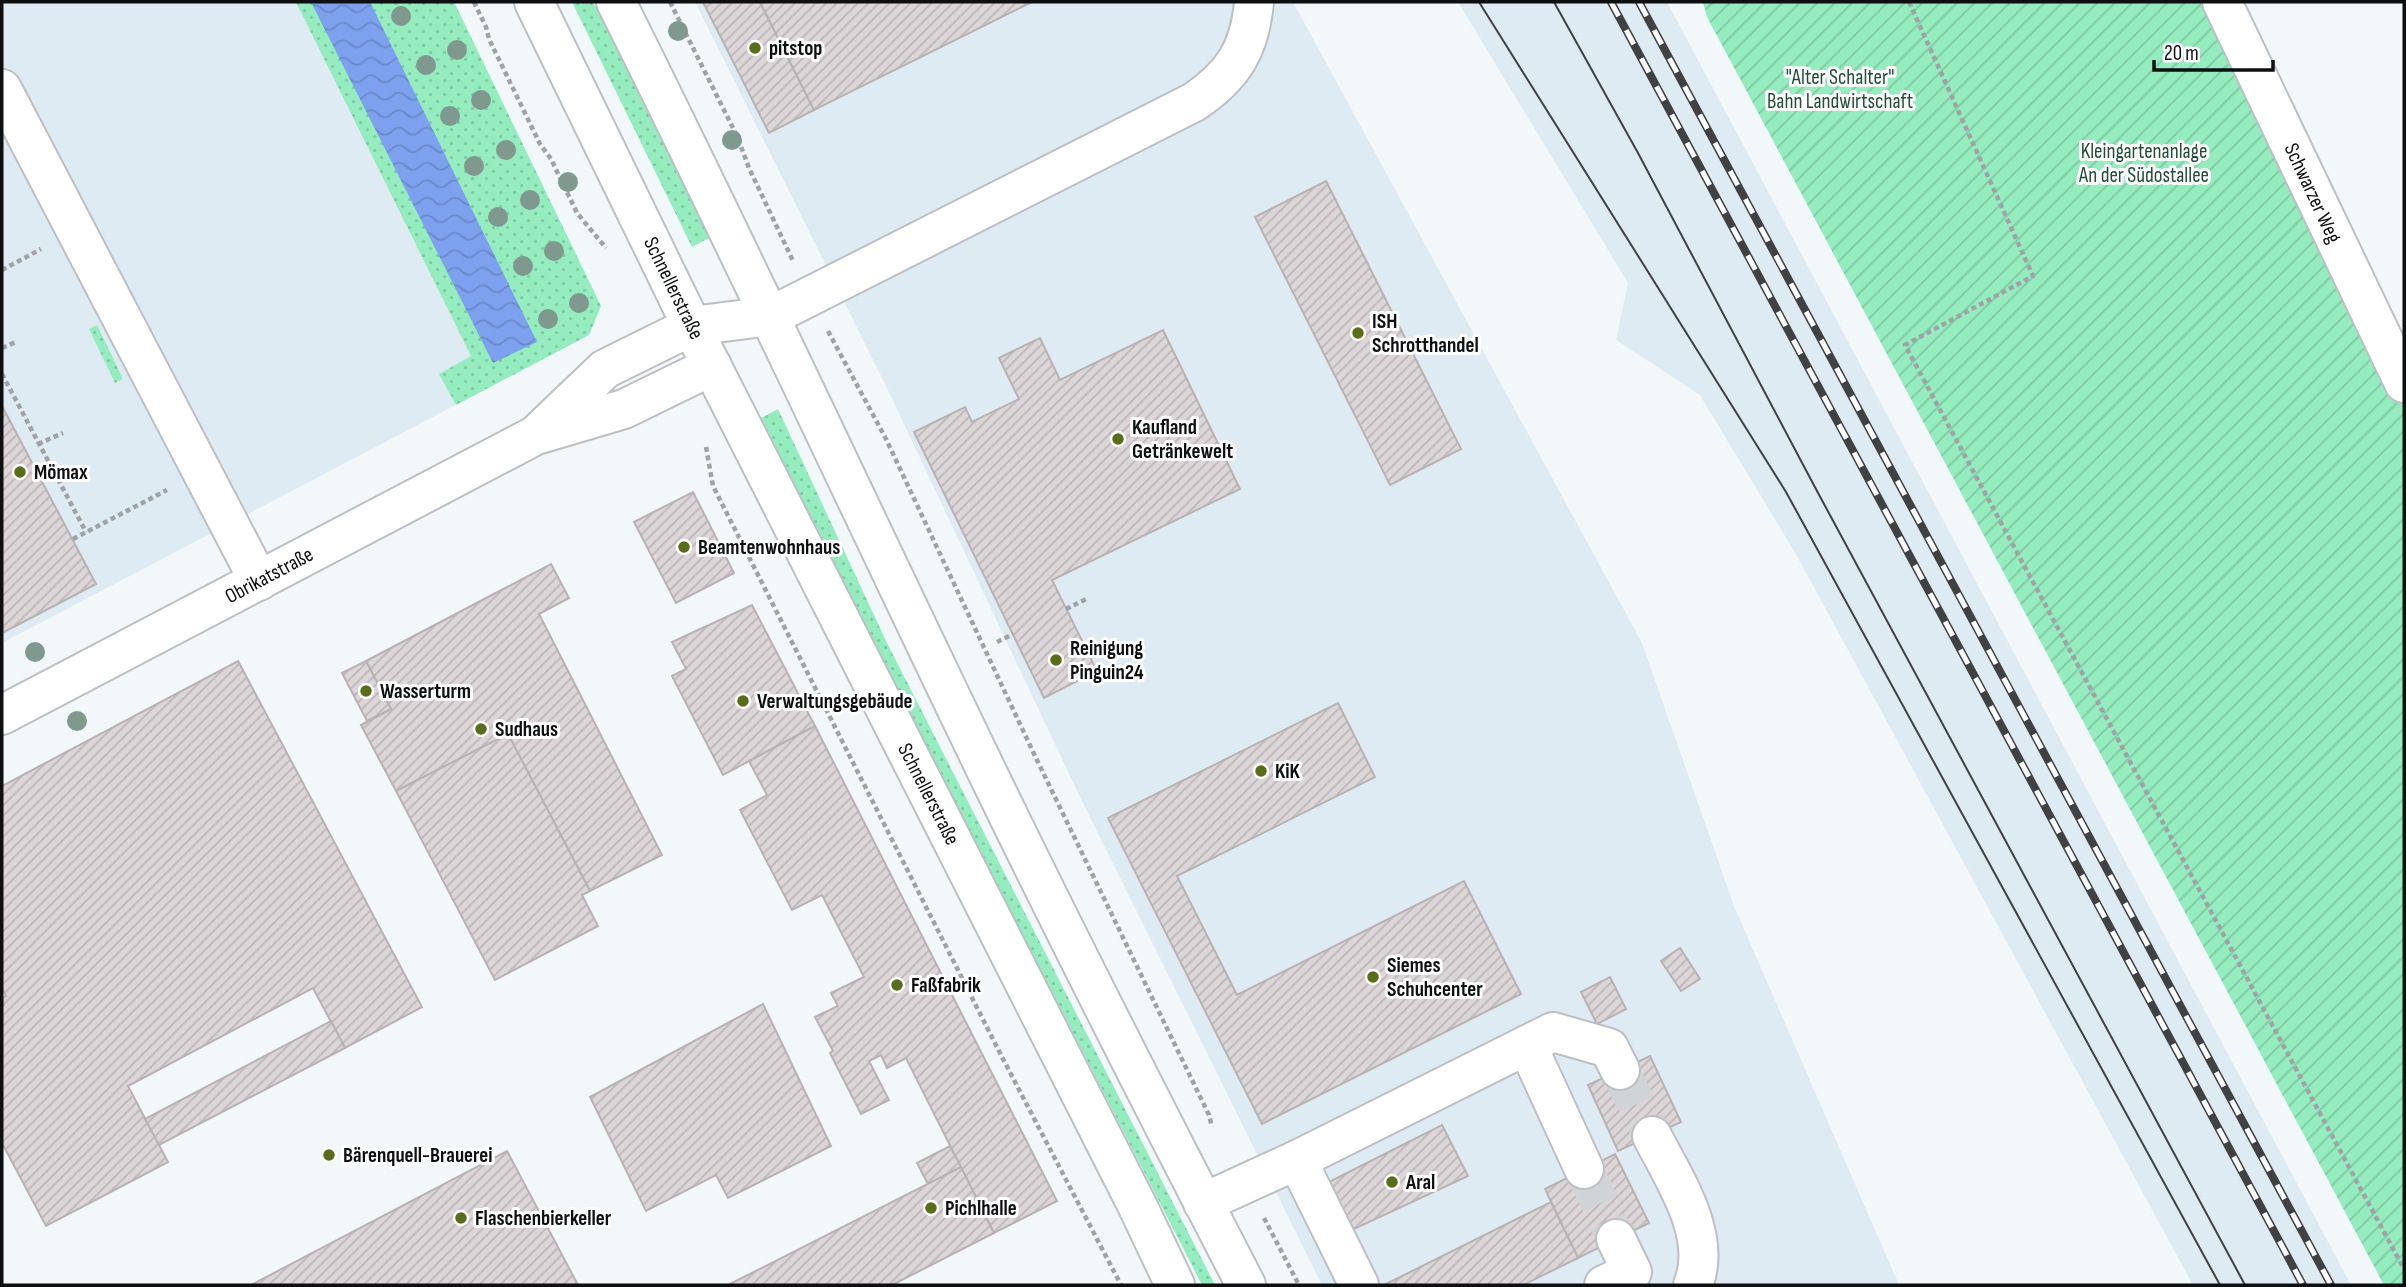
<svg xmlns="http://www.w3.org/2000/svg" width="2406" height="1287" viewBox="0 0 2406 1287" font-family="'Sofia Sans Condensed',sans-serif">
<defs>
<pattern id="grass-dots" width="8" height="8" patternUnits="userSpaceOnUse" patternTransform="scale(1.75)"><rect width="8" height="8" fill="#94ecbf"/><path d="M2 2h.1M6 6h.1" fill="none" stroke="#7ec9a3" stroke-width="1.8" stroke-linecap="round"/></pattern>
<pattern id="garden-furrows" width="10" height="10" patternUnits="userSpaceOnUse" patternTransform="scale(1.75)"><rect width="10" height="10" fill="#94ecbf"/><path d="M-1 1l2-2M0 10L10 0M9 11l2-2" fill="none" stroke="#7ec9a3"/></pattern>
<pattern id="water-waves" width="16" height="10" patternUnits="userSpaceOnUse" patternTransform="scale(1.75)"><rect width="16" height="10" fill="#7da1ee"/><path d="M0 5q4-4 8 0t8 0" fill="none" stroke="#6b89cb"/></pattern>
<pattern id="building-hatch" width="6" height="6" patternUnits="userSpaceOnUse" patternTransform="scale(1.75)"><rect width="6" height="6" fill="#dcd6d8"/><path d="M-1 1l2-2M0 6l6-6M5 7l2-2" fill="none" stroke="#bcb6b8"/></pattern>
</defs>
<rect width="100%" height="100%" fill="#f2f7fa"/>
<!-- built -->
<g fill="#dfebf3">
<path d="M2 2H454L601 306 589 335 2 643Z"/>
<path d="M695 2H1293L1642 643 1734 906 1899 1285H1322L1079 795 887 388Z"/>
<path d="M1458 2H1667L2351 1285H2193L1797 556 1700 395 1616 340 1628 283Z"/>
</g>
<!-- grass -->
<g fill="url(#grass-dots)">
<path d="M296 2H454L601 306 589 335 456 405 439 374 471 356Z"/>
<path d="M572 2H593L711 237 692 247Z"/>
<path d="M97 325 123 379 115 383 89 329Z"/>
<path d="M778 409 887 643 1215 1285H1202L759 419Z"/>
</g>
<!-- garden -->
<path fill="url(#garden-furrows)" d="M1703 2H2240L2404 346V1285H2384L1707 17Z"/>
<!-- water -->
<path fill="url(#water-waves)" d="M311 2H370L537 342 493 363Z"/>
<!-- building -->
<g fill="url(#building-hatch)" stroke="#b8b2b3" stroke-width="2">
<path d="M703 2H760L814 110 769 133Z"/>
<path d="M760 2H1032L814 110Z"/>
<path d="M1326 181 1461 449 1390 485 1255 217Z"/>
<path d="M1163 330 1240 489 1052 580 1097 671 1044 698 914 432 965 407 972 422 1019 399 999 358 1040 338 1060 380Z"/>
<path d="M2 406 96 584 2 633Z"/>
<path d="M693 492 734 573 676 603 634 522Z"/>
<path d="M551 564 569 598 539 614 662 855 590 891 508 734 396 791 361 725 391 709 366 661Z"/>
<path d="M752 605 815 726 723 775 672 676 686 669 672 642Z"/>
<path d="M238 661 422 1007 345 1048 313 988 128 1086 168 1162 46 1226 2 1143V1006L4 1005 2 998 6 996 2 988V786Z"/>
<path d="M366 661 391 709 367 721 342 673Z"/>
<path d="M1338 703 1375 777 1177 876 1237 995 1464 881 1521 994 1262 1124 1108 818Z"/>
<path d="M815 726 1057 1201 994 1233 906 1058 887 1068 881 1055 869 1061 889 1100 861 1114 830 1053 833 1051 815 1017 838 1006 831 993 864 977 822 895 792 910 740 810 767 795 749 761Z"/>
<path d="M508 734 590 891 582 895 598 926 495 980 396 791Z"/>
<path d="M1680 948 1700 979 1681 991 1661 961Z"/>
<path d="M1610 977 1626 1009 1597 1024 1581 992Z"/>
<path d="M763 1004 831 1146 728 1198 716 1175 646 1211 590 1097Z"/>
<path d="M331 1021 345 1048 159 1145 145 1119Z"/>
<path d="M1650 1056 1681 1122 1618 1151 1588 1085Z"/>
<path d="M1442 1125 1468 1176 1341 1235 1317 1188Z"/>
<path d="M950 1146 961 1167 928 1184 917 1163Z"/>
<path d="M507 1151 578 1285H251Z"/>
<path d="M1615 1154 1649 1223 1578 1258 1545 1189Z"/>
<path d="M961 1167 994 1233 892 1285H728Z"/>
<path d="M1551 1202 1578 1258 1523 1285H1384Z"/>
</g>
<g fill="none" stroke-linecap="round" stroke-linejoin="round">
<!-- minor-tunnel -->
<g stroke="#d0d4d7" stroke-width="38" stroke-dasharray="38 19" stroke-linecap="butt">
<path d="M1620 1070 1652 1136"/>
<path d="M1584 1169 1616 1239"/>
</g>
<!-- minor casing -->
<g stroke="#bcc0c4" stroke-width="42">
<g id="minor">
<path d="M2222 2 2404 383"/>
<path d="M2 89 259 581"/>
<path d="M771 316 1194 102C1233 76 1250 49 1254 2"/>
<path d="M540 431 605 369 692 326"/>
<path d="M2 715 536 435 624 409 712 366"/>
<path d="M1527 1045 1553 1032 1609 1048 1620 1070"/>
<path d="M1652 1136C1674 1179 1713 1236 1693 1285"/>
<path d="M1297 1160 1359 1285"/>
<path d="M1203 1203 1297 1160 1527 1045 1584 1169"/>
<path d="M1604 1285 1632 1272 1616 1239"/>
</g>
</g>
<!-- major casing -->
<g stroke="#bcc0c4" stroke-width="42">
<g id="major">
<path d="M534 2 703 349 1138 1207 1175 1285"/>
<path d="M616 2C745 259 865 520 990 778 1073 949 1159 1117 1246 1285"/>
<path d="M692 326 771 316"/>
</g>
</g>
<!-- path -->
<g stroke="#a0a3a6" stroke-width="4.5" stroke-dasharray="5 3.5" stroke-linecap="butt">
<path d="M474 2 486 27 489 39 540 144 551 159 577 213 606 248"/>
<path d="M670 2 737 136 749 168 793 261"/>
<path d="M1909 2 2033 276 1905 345 2404 1269"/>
<path d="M2 270 41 249"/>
<path d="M828 331 886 439 1035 756 1209 1115 1212 1127"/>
<path d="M2 348 16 342"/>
<path d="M2 374 86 532"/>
<path d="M38 444 63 433"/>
<path d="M706 447 713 486 1003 1059 1121 1285"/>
<path d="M73 539 167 490"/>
<path d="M1066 609 1088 598"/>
<path d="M997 642 1013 634"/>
<path d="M1264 1218 1299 1285"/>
</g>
<!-- minor -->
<use href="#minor" stroke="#fff" stroke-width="38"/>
<!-- major -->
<use href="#major" stroke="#fff" stroke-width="38"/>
<!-- tram -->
<g stroke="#3f4143" stroke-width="2">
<path d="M1479 2 1786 492 2220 1285"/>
<path d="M1554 2 1638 153 1817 491 2245 1285"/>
</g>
<!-- rail casing -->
<g stroke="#3f4143" stroke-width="8">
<g id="rail">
<path d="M1611 2 2303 1285"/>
<path d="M1639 2 2331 1285"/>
</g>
</g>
<!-- rail -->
<use href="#rail" stroke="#fff" stroke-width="5" stroke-dasharray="16" stroke-linecap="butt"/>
</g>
<!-- trees -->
<g fill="#7f998f">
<circle cx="401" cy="16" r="10"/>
<circle cx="678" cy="31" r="10"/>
<circle cx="457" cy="50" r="10"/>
<circle cx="426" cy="65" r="10"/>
<circle cx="481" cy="100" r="10"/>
<circle cx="450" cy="116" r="10"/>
<circle cx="732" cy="140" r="10"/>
<circle cx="506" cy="150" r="10"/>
<circle cx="474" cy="166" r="10"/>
<circle cx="568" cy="182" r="10"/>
<circle cx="530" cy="200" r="10"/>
<circle cx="498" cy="217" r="10"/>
<circle cx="554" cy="251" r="10"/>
<circle cx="523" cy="266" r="10"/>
<circle cx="579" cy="303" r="10"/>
<circle cx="548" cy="319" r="10"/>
<circle cx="35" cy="652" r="10"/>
<circle cx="77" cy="721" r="10"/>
</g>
<!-- markers -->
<g fill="#596c1a" stroke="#fff" stroke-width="2.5">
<circle cx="755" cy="48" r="7"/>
<circle cx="1358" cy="333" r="7"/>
<circle cx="1118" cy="439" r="7"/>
<circle cx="20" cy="472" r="7"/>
<circle cx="684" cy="547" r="7"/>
<circle cx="1056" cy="660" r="7"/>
<circle cx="366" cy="691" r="7"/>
<circle cx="743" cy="701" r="7"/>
<circle cx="481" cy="729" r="7"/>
<circle cx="1261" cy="771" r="7"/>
<circle cx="1373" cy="977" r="7"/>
<circle cx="897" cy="985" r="7"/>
<circle cx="329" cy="1155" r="7"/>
<circle cx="1392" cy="1182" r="7"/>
<circle cx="931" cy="1208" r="7"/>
<circle cx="461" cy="1218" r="7"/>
</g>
<g text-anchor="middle" stroke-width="6" stroke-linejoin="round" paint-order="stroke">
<!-- poi labels -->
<g font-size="21" font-weight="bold" fill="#0d0f10" stroke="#fff" text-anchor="start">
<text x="769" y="55">pitstop</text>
<text x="1372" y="328">ISH<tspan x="1372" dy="24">Schrotthandel</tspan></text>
<text x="1132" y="434">Kaufland<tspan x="1132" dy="24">Getränkewelt</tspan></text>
<text x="34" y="479">Mömax</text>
<text x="698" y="554">Beamtenwohnhaus</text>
<text x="1070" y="655">Reinigung<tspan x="1070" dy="24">Pinguin24</tspan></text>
<text x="380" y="698">Wasserturm</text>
<text x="757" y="708">Verwaltungsgebäude</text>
<text x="495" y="736">Sudhaus</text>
<text x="1275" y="778">KiK</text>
<text x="1387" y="972">Siemes<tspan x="1387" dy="24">Schuhcenter</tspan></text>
<text x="911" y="992">Faßfabrik</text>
<text x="343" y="1162">Bärenquell-Brauerei</text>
<text x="1406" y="1189">Aral</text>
<text x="945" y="1215">Pichlhalle</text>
<text x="475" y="1225">Flaschenbierkeller</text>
</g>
<!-- park labels -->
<g font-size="21" fill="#214c38" stroke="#fff">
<text x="1840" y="84">"Alter Schalter"<tspan x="1840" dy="24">Bahn Landwirtschaft</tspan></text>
<text x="2144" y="158">Kleingartenanlage<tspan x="2144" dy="24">An der Südostallee</tspan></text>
</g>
<!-- street labels -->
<g font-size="21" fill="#0d0f10" stroke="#fff">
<text transform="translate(2313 193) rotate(65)" y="7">Schwarzer Weg</text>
<text transform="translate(674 288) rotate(64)" y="7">Schnellerstraße</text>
<text transform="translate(269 575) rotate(-28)" y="7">Obrikatstraße</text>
<text transform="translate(929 794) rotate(63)" y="7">Schnellerstraße</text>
</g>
</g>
<!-- border -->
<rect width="2406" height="1287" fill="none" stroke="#0d0f10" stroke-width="7"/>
<!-- scale -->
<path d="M2154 60v10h119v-10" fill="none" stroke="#0d0f10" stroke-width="3.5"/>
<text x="2164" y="60" font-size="21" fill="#0d0f10" stroke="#ffffff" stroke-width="5" paint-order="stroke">20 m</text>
</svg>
